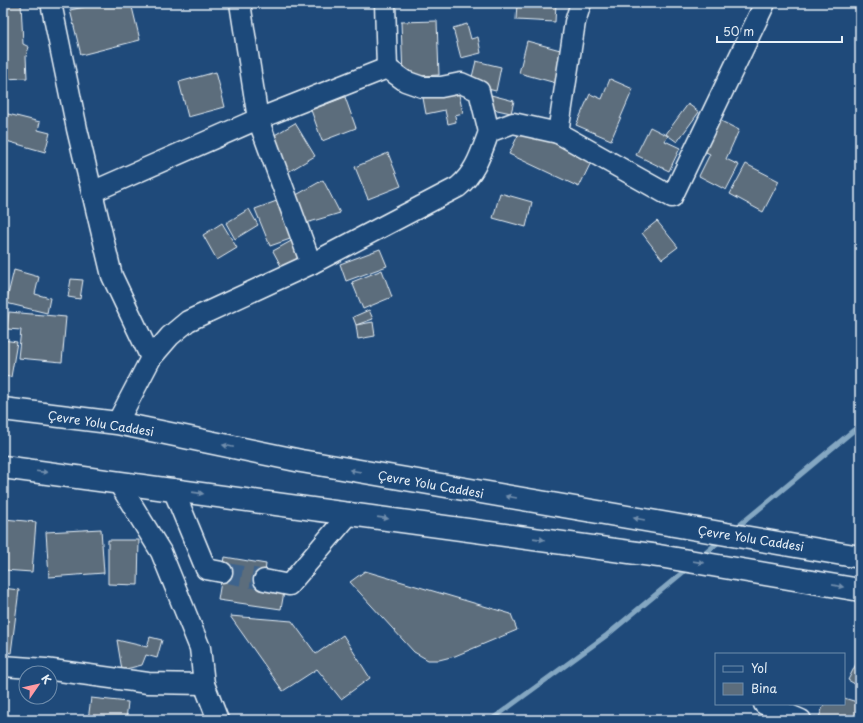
<svg xmlns="http://www.w3.org/2000/svg" width="863" height="723" viewBox="0 0 863 723" font-family="'Playpen Sans',sans-serif">
  <style>
    .lines { fill: none; stroke-linecap: round; stroke-linejoin: round }
    .stream { stroke: #84a7c2; stroke-width: 5 }
    .building { fill: #5c6d7c; stroke: #e8f1f8 }
    .minor-tunnel { stroke: #3d638d; stroke-width: 20; stroke-dasharray: 20 10; stroke-linecap: butt }
    .minor-casing { stroke: #e8f1f8; stroke-width: 23 }
    .highway-casing { stroke: #e8f1f8; stroke-width: 25 }
    .minor { stroke: #1f4a7a; stroke-width: 20 }
    .highway { stroke: #1f4a7a; stroke-width: 22 }
    .oneway { fill: #6f8dac }
    .labels { text-anchor: middle; dominant-baseline: central; stroke-width: 3; stroke-linejoin: round; paint-order: stroke }
    .street-label { font-size: 12px; fill: #e8f1f8; stroke: #1f4a7a }
  </style>
  <rect width="100%" height="100%" fill="#1f4a7a"/>
  <filter id="ink" filterUnits="userSpaceOnUse"><feTurbulence type="fractalNoise" baseFrequency=".025" numOctaves="2"/><feDisplacementMap in="SourceGraphic" scale="8" xChannelSelector="R" yChannelSelector="G"/><feConvolveMatrix kernelMatrix="1 2 1 2 8 2 1 2 1" color-interpolation-filters="sRGB"/></filter>
  <g filter="url(#ink)">
    <g class="lines">
      <g class="stream">
        <path d="M735,529L860,425"/>
        <path d="M702,556L722,539"/>
        <path d="M491,720L607,635L688,568"/>
      </g>
    </g>
    <g class="building">
      <path d="M3,3H21L23,44L29,47L26,56L27,78L3,79Z"/>
      <path d="M83,3H131L140,40L81,55L70,10L84,7Z"/>
      <path d="M517,3H556L555,22L516,20Z"/>
      <path d="M437,21L439,75L403,77L401,22Z"/>
      <path d="M467,24L471,39L478,37L481,53L461,58L453,28Z"/>
      <path d="M527,41L564,51L556,83L519,73Z"/>
      <path d="M476,61L501,67L496,91L470,85Z"/>
      <path d="M216,72L225,107L188,117L179,82Z"/>
      <path d="M610,79L633,89L611,140L576,125L590,94L602,99Z"/>
      <path d="M420,82L457,86L463,113L455,115L456,122L448,124L445,110L426,114Z"/>
      <path d="M491,95L514,101L511,113L488,108Z"/>
      <path d="M345,97L356,128L322,141L311,110Z"/>
      <path d="M688,104L699,112L677,142L666,134Z"/>
      <path d="M4,113L40,122L38,130L50,133L45,152L3,140Z"/>
      <path d="M709,115L739,130L726,159L739,165L726,190L699,176L710,154L694,146Z"/>
      <path d="M295,123L315,156L288,172L268,139Z"/>
      <path d="M523,125L593,158L579,187L509,154Z"/>
      <path d="M650,127L668,136L665,141L680,148L669,171L636,155Z"/>
      <path d="M388,153L401,186L368,199L355,167Z"/>
      <path d="M746,164L779,181L763,212L730,194Z"/>
      <path d="M323,180L340,213L303,224L291,198Z"/>
      <path d="M500,193L532,202L526,227L493,218Z"/>
      <path d="M282,199L296,237L270,246L255,209Z"/>
      <path d="M249,209L258,225L235,239L226,223Z"/>
      <path d="M657,221L678,247L662,259L642,233Z"/>
      <path d="M222,223L237,248L217,260L203,235Z"/>
      <path d="M293,240L302,257L282,268L273,251Z"/>
      <path d="M380,249L387,266L346,281L340,264Z"/>
      <path d="M14,270L39,277L35,294L50,298L47,313L6,303Z"/>
      <path d="M382,270L392,297L363,309L352,282Z"/>
      <path d="M71,279L83,280L80,299L68,297Z"/>
      <path d="M369,310L373,319L356,325L353,317Z"/>
      <path d="M9,312L66,317L62,362L18,358L21,330L7,329Z"/>
      <path d="M373,322L375,336L358,339L356,325Z"/>
      <path d="M3,340L17,342L11,377L3,376Z"/>
      <path d="M4,519L36,522L32,572L3,570Z"/>
      <path d="M101,529L104,573L49,577L46,532Z"/>
      <path d="M108,540H139L138,585L108,584Z"/>
      <path d="M225,557L266,564L263,589L284,592L281,609L218,600Z"/>
      <path d="M365,571L511,614L517,630L455,656L439,660H428L414,652L350,582Z"/>
      <path d="M3,588L19,590L11,653L3,651Z"/>
      <path d="M230,616L292,621L316,654L343,635L370,678L341,699L317,669L283,691Z"/>
      <path d="M150,637L162,640L157,658L146,655L142,665L122,670L117,640L147,647Z"/>
      <path d="M860,656V687L848,680Z"/>
      <path d="M91,698L128,702L126,720H88Z"/>
      <path d="M844,698L860,703L857,720H818L824,704H844Z"/>
    </g>
    <g class="lines">
      <path class="minor-tunnel" d="M222,572L264,580"/>
      <g class="minor-casing">
        <g id="minor">
          <path d="M51,3L77,129L112,276L151,358"/>
          <path d="M240,3L258,119L311,264"/>
          <path d="M385,3L387,68"/>
          <path d="M558,133L672,197L765,3"/>
          <path d="M92,192L258,119L387,68L405,81L422,87H441L461,83L479,91L489,132"/>
          <path d="M117,423L151,358L170,336L188,321L311,264L458,187C476,172 481,153 489,132L513,123L558,133L575,22L581,3"/>
          <path d="M173,489L206,569L222,572"/>
          <path d="M264,580L289,585L350,513"/>
          <path d="M3,666L45,669L148,683L204,684L200,648L161,552L118,482"/>
          <path d="M204,684L218,720"/>
          <path d="M764,704L801,720"/>
        </g>
      </g>
      <g class="highway-casing">
        <g id="highway">
          <path d="M3,409L117,423L301,461L860,557"/>
          <path d="M3,467L659,556L860,590"/>
        </g>
      </g>
      <use href="#minor" class="minor"/>
      <use href="#highway" class="highway"/>
    </g>
    <defs><path id="oneway-solid" d="M-6-.8H1V-3.2L6.5 0L1 3.2V.8H-6Z"/></defs>
    <g class="oneway">
      <use href="#oneway-solid" transform="translate(228 446) rotate(-168)"/>
      <use href="#oneway-solid" transform="translate(355 471) rotate(-170)"/>
      <use href="#oneway-solid" transform="translate(42 472) rotate(7)"/>
      <use href="#oneway-solid" transform="translate(198 493) rotate(8)"/>
      <use href="#oneway-solid" transform="translate(511 497) rotate(-170)"/>
      <use href="#oneway-solid" transform="translate(383 518) rotate(8)"/>
      <use href="#oneway-solid" transform="translate(639 519) rotate(-170)"/>
      <use href="#oneway-solid" transform="translate(539 539) rotate(8)"/>
      <use href="#oneway-solid" transform="translate(698 562) rotate(9)"/>
      <use href="#oneway-solid" transform="translate(838 586) rotate(11)"/>
    </g>
  </g>
  <g class="labels">
    <g class="street-label">
      <text transform="translate(101 423) rotate(9)">Çevre Yolu Caddesi</text>
      <text transform="translate(431 484) rotate(10)">Çevre Yolu Caddesi</text>
      <text transform="translate(751 538) rotate(9)">Çevre Yolu Caddesi</text>
    </g>
  </g>
  <rect width="863" height="723" fill="none" stroke="#1f4a7a" stroke-width="16"/>
  <rect x="8" y="8" width="847" height="707" fill="none" stroke="#e8f1f8" stroke-width="1.5" filter="url(#ink)"/>
  <rect x="715" y="653" width="130" height="52" fill="#1f4a7a" stroke="#6f8dac"/>
  <rect x="723" y="666" width="20" height="6" fill="#1f4a7a" stroke="#6f8dac"/>
  <text x="751" y="673" font-size="12" fill="#e8f1f8">Yol</text>
  <rect x="723" y="683" width="20" height="12" fill="#5c6d7c" stroke="#6f8dac"/>
  <text x="751" y="693" font-size="12" fill="#e8f1f8">Bina</text>
  <g transform="translate(38 685) rotate(56)"><circle r="19" fill="#1f4a7a" stroke="#6f8dac"/>
  <path d="M0-3L7 15L0 10L-7 15Z" fill="#ff9aa2"/>
  <text y="-6" font-size="11" font-weight="bold" text-anchor="middle" fill="#e8f1f8">K</text>
  </g>
  <path d="M717 36v6h125v-6" fill="none" stroke="#e8f1f8" stroke-width="2"/>
  <text x="723" y="36" font-size="12" fill="#e8f1f8" stroke="#1f4a7a" stroke-width="3" paint-order="stroke">50 m</text>
</svg>
